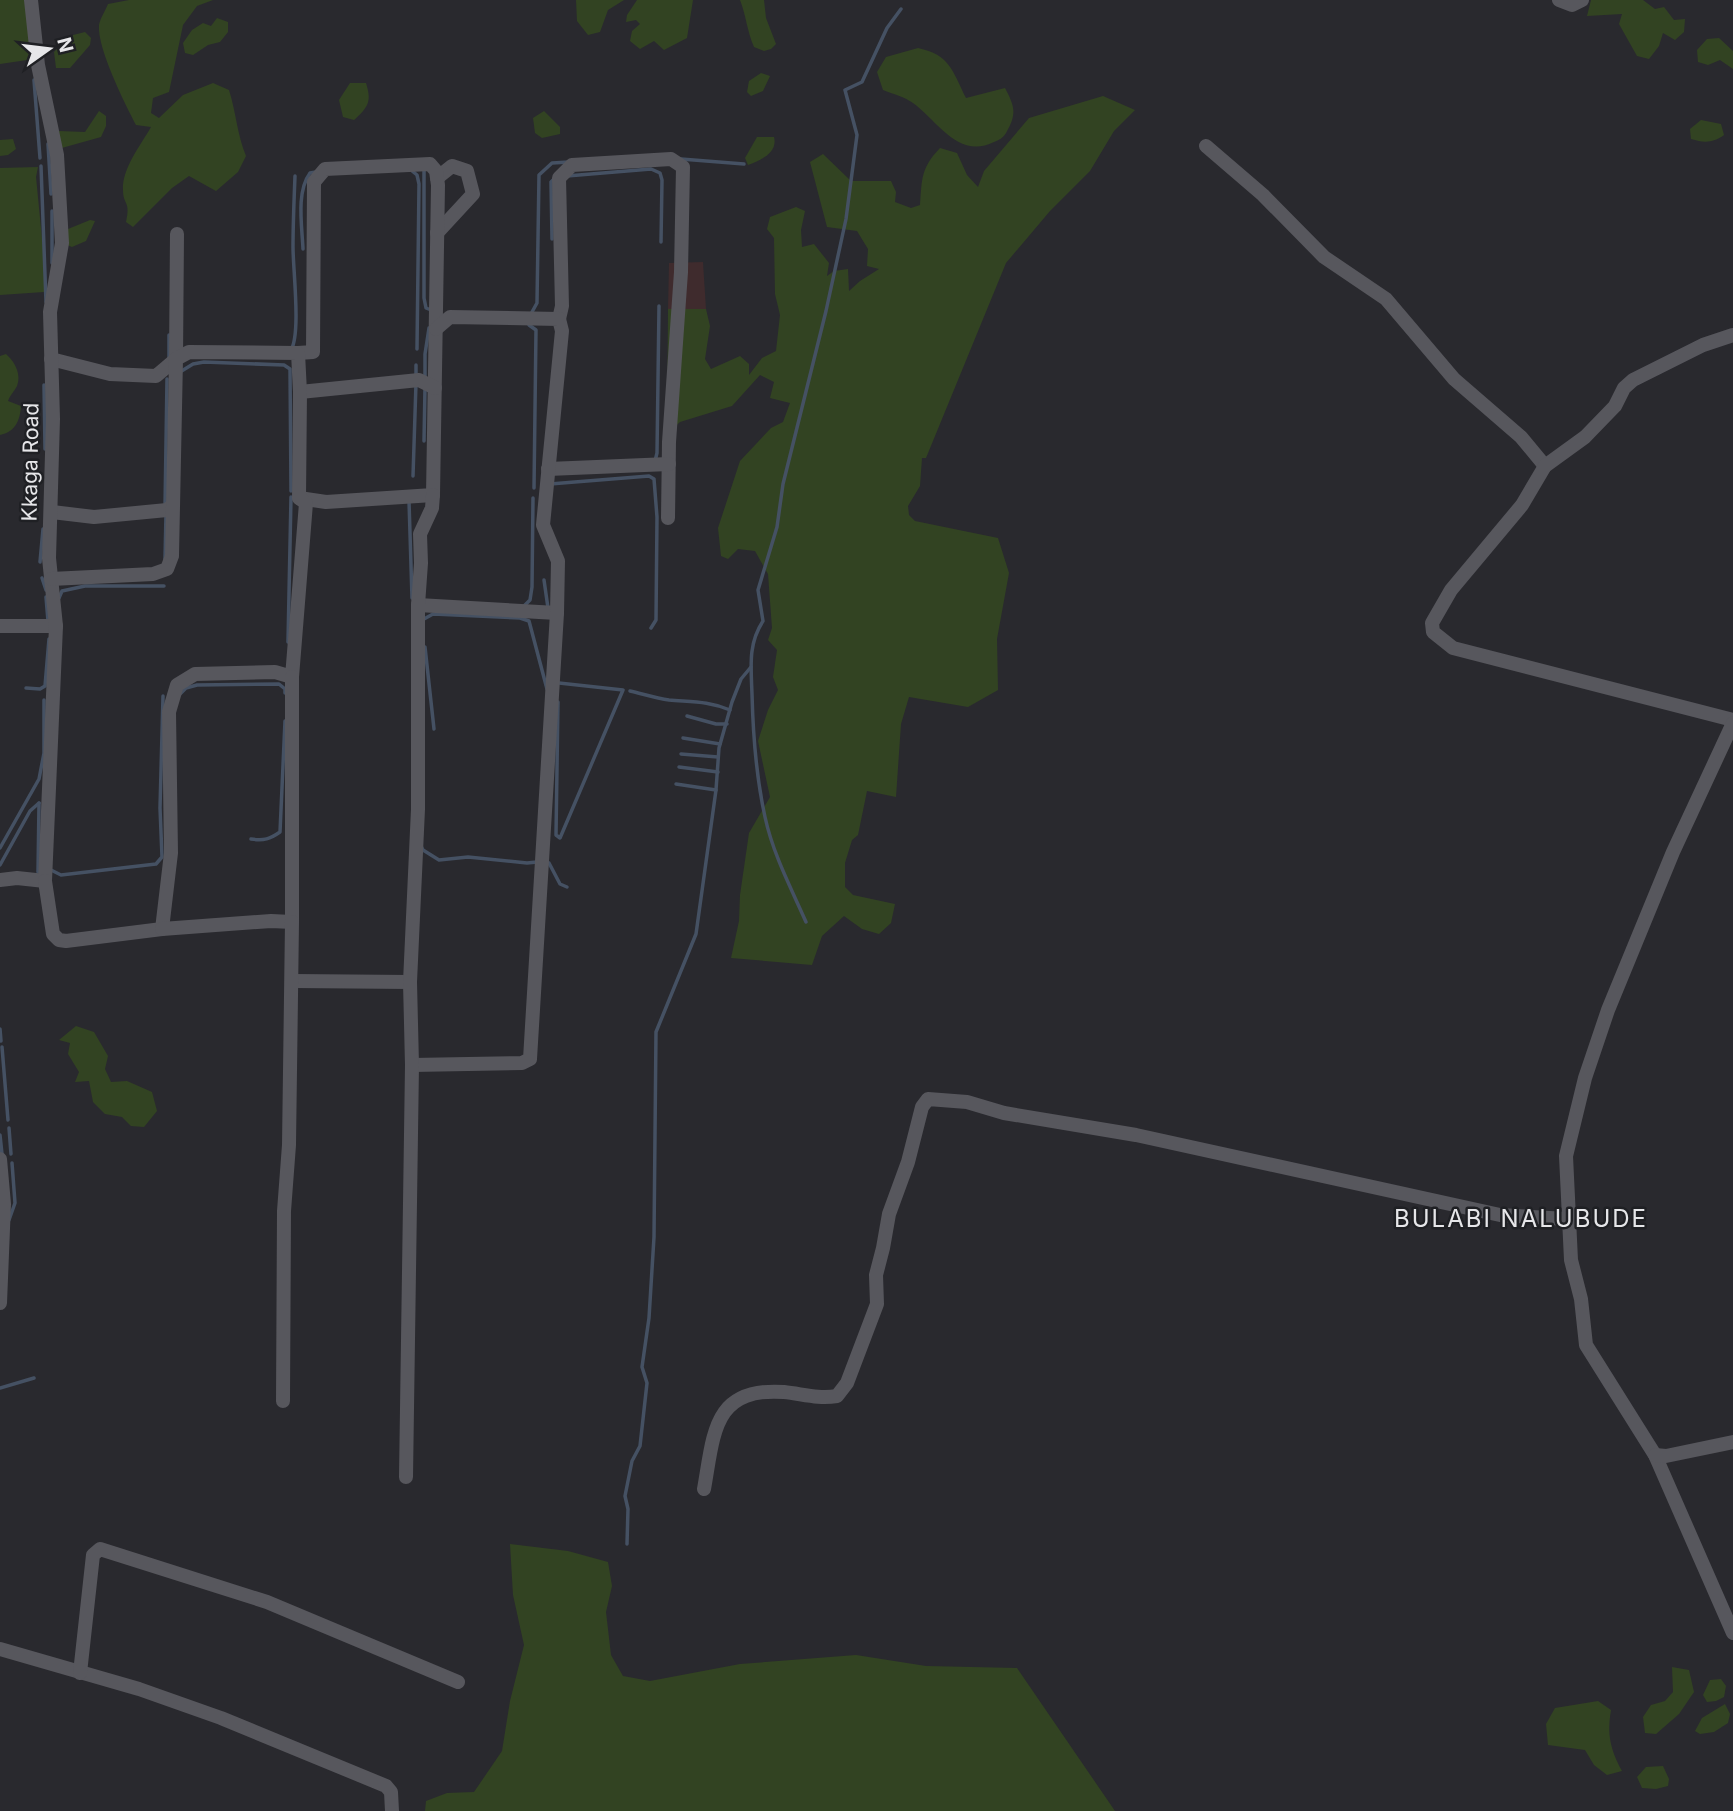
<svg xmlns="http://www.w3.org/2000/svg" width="1733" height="1811" viewBox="0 0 1733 1811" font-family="Inter,sans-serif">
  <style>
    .industrial { fill: #3f2b2d }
    .green { fill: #324322 }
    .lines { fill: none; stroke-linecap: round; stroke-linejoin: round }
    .stream { stroke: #455163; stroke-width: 3.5 }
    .minor { stroke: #57575d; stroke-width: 14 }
    .labels { text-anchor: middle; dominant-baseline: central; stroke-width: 5; stroke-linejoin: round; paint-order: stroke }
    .street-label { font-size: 21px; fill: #e6e6e9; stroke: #1f2024 }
    .quarter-label { font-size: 24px; letter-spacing: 2px; fill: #e6e6e9; stroke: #1f2024 }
  </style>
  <rect width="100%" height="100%" fill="#29292e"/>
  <path class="industrial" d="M703,262L706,309H668L669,263Z"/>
  <g class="green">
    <path d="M0,0H27L34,59L0,64Z"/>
    <path d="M129,0H213L197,6L183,25L169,92L153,98L151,113L159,118L183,95L213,83L229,90C236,112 237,134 246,156L238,172L216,191L189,176L172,188L133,227L126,222C131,201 123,205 123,190C122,168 141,145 151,127L136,125C125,104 97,48 99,25C100,19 105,11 108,4Z"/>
    <path d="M576,0H624L608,10L600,32L588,35L577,21Z"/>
    <path d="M637,0H693L687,38L664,50L654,41L640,49L630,41L632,31L640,24L636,20L626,22L627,15Z"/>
    <path d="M740,0H764L766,18L776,44L771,49L764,51L754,47C747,31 746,15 740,0Z"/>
    <path d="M1591,0H1643L1655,9L1664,7L1674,20L1685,19L1684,32L1675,40L1663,33L1659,46L1649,59L1637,56L1619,24L1622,14L1587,16Z"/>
    <path d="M217,18L228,22V32L220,42L208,45L193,55L185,53L183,43L192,30L203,23L211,26Z"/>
    <path d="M85,32L91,38L90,45L70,68H56L54,52L69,36Z"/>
    <path d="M1719,38L1733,51V69L1720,60L1708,65L1698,62L1697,50L1707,39Z"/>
    <path d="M918,48C950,55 952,70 966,98L1005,88C1015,107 1017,114 1006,133C1003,138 999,140 994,142C958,160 937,120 913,103C905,97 893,94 883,90L877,72L886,57Z"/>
    <path d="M761,73L770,76L763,91L751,96L747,92L749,81Z"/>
    <path d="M350,83H366C372,102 368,107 354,120L343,117L339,100Z"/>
    <path d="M1103,96L1135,110L1114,131L1090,171L1050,211L1006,263L926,458H922L920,486L908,506L909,515L915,521L998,538L1009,573L997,639L998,690L968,707L909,697L901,724L896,797L867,791L858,835L852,840L845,863V887L853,895L895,904L891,923L879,934L862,929L844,916L822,936L812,965L731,958L739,921L740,895L749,833L770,797L758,741L768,710L778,690L773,677L777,650L768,640L772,628L768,574L755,551L738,549L728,559L721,556L718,528L740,461L771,428L783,422L790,403L770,398L774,382L760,375L732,406L680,422L667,434L668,309H706L710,326L705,359L711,369L740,356L749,364V375L762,358L776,351L780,315L775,294L774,238L767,229L770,217L796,207L805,211L801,230L802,247L814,244L829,263L827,276L834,271L848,269L849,291L860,281L879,269L867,266L868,249L857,231L827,227L810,162L823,154L851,181H891L896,192L895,202L911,208L920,205C922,178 921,168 940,148L957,153L967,175L978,187L984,171L1029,118Z"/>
    <path d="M99,111L106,116V126L101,137L51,151L59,131L85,132Z"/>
    <path d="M544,111L560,127V134L542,138L535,133L533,118Z"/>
    <path d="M1701,120L1721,124L1724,135C1713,143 1704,143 1691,139L1690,129Z"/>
    <path d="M757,137H774C778,153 761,160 748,165L745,158Z"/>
    <path d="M13,139L16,149L8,155L0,156V140Z"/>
    <path d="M38,167L36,177L44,259V292L0,295V168Z"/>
    <path d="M90,220L95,221L86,241L72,247L57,241L68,229Z"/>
    <path d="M6,354C14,361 22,374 17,386C14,392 10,395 8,401L21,406C20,421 15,432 0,435V356Z"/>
    <path d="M76,1026L94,1032L108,1056L105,1069L111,1082L127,1081L152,1092L157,1111L144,1127L131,1126L122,1117L105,1114L93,1102L89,1081L75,1082L79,1072L68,1054L70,1043L59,1040Z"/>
    <path d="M510,1544L568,1551L608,1562L612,1586L606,1612L611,1655L623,1676L650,1681L740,1664L856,1655L926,1666L1017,1668L1115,1811H425L426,1801L447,1793L474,1792L502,1751L510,1701L524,1645L513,1595Z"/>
    <path d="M1672,1667L1689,1670L1694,1692L1679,1714L1656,1734L1645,1733L1643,1717L1651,1705L1665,1701L1673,1692Z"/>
    <path d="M1721,1679L1726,1686L1724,1697L1716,1701L1707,1702L1703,1695L1710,1680Z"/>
    <path d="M1598,1701L1611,1710C1607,1734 1610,1749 1622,1771L1607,1775L1594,1765L1585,1750L1548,1745L1546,1724L1555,1708Z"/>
    <path d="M1725,1704L1730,1714L1728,1723L1714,1732L1700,1734L1695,1731L1702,1718Z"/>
    <path d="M1663,1766L1669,1779L1668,1786L1656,1789L1642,1788L1637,1777L1646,1767Z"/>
  </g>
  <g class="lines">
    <g class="stream">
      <path d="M34,80L40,158"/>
      <path d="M48,144L51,194"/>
      <path d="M681,159L744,164"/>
      <path d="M41,166L46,302"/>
      <path d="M424,167V298L426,308L431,310"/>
      <path d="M411,170L417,175L419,184L417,349"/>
      <path d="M567,176L651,169L660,173L662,180L661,242"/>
      <path d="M52,211V263"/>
      <path d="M552,239L551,182L554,179"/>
      <path d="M303,249C302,226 296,192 310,173L316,172"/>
      <path d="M532,312L537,303L539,175L552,163L569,162"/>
      <path d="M529,325L536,330L534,488"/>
      <path d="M291,350C301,333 293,270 293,247C293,224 294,200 295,176"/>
      <path d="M169,358V335"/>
      <path d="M180,372L193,364L204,362L284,365L290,369L291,491"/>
      <path d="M416,376V365"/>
      <path d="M425,380V354L429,328"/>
      <path d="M44,385L45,449"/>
      <path d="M424,441L425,387"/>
      <path d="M655,461L657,453L659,306"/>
      <path d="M413,476L416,383"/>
      <path d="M550,484L649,476L654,479L657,517L656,620L651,628"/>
      <path d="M409,501L412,598"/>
      <path d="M165,507L167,379"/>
      <path d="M165,559L166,514"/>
      <path d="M40,562L43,529"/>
      <path d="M42,578L46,590"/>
      <path d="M544,580L548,608"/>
      <path d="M46,597L48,621"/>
      <path d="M59,598L62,591L85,586H164"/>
      <path d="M523,607L530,600L532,587L533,498"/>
      <path d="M424,619L433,614L520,618L529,621L547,689"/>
      <path d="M288,642L291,497"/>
      <path d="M425,647L434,729"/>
      <path d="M26,688L40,689L45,686L49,639"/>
      <path d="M630,691C643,694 656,698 669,700C691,702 709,701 730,710"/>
      <path d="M179,695L186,688L197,685L279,684L285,689V693"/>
      <path d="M558,702L556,835L560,838L623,690L559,683"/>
      <path d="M687,716L716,724H727"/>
      <path d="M683,738L720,744"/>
      <path d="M681,754L718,757"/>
      <path d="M679,767L718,772"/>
      <path d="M676,784L716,790"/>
      <path d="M251,839C264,841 270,839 280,832L285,721"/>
      <path d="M421,846L423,850L439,860L468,857L527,863L537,862"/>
      <path d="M0,848L39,779L44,753V700"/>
      <path d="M545,862L549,863L560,884L567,887"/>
      <path d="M0,865L30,811L39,803"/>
      <path d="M49,869L61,875L156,864L162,857L160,808L163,696"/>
      <path d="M38,872L39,803"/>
      <path d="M806,922C791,888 773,854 765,817C756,776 753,735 752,694C751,666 748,644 763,621L758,590L777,527L783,484L826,311L846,219L857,135L845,90L862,82L887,28L901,9"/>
      <path d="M0,1029L1,1041"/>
      <path d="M2,1047L8,1120"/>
      <path d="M9,1128L11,1154"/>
      <path d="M0,1135L2,1154"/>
      <path d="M9,1220L15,1203L12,1163"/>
      <path d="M0,1388L34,1378"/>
      <path d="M627,1544L628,1509L625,1496L632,1461L640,1446L647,1383L642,1367L649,1318L654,1237L656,1032L696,934L716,790L719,748L732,702L741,679L751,667"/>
    </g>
    <g class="minor">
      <path d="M1559,0L1572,5L1582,0"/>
      <path d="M1206,146L1263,195L1324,257L1386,299L1454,379L1521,437L1545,466"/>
      <path d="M437,233L473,194L467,171L452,166L437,178"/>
      <path d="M559,319L562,306L559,178L572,165L671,159L683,167L681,272L669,442L668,518"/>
      <path d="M1733,335L1703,345L1633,380L1624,388L1615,406L1585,437L1545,466L1522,505L1451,590L1432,623L1433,632L1453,648L1733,720"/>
      <path d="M298,353L313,352L314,182L325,169L430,164L436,171L438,185L433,495L326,502L299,498"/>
      <path d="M51,359L110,374L156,376L176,359L177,234"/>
      <path d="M300,392L419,380L435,388"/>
      <path d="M548,469L669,464"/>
      <path d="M52,512L94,517L167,510L173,505"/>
      <path d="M418,605L557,613"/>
      <path d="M0,626H56"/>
      <path d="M1733,723L1673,852L1608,1010L1585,1078L1566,1156L1571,1260L1581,1299L1586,1345L1655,1455L1733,1633"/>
      <path d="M0,880L17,878L45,881L56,626L49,558L53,419L50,312L62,243L57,155L38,65L31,0"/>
      <path d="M45,881L53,934L59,940L66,941L162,929L171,853L169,712L177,685L195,674L275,672L292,677L306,503L299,498L300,392L298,353L189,352L176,359L172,556L167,569L153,574L51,579"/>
      <path d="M162,929L271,921L292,922V677"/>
      <path d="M293,981L410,982"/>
      <path d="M412,1065L522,1063L530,1059L557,613L558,561L543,525L562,331L559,319L450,317L436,329"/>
      <path d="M0,1159L4,1204L0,1303"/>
      <path d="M283,1401L284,1211L289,1145L292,922"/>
      <path d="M1655,1455L1666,1456L1733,1442"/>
      <path d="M406,1477L412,1065L410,982L418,809V605L421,563L420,534L432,508L433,495"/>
      <path d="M704,1489C714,1433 713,1387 784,1392C803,1394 818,1399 837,1396L847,1383L877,1304L876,1275L883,1248L889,1214L908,1162L922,1107L928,1099L967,1102L1004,1113L1136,1135L1500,1215L1567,1219"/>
      <path d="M0,1649L139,1689L221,1718L386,1786L391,1792L392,1811"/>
      <path d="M80,1673L93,1555L100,1549L267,1602L458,1682"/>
    </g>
  </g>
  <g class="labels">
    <g class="street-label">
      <text transform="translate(30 462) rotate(-89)">Kkaga Road</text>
    </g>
    <g class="quarter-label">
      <text x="1521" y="1218">BULABI NALUBUDE</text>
    </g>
  </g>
  <g transform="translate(49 49) rotate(76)" stroke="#1f2024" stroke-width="5" paint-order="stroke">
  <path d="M0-5L12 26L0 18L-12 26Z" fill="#e6e6e9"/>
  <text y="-10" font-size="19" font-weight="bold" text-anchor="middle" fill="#e6e6e9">N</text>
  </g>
</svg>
